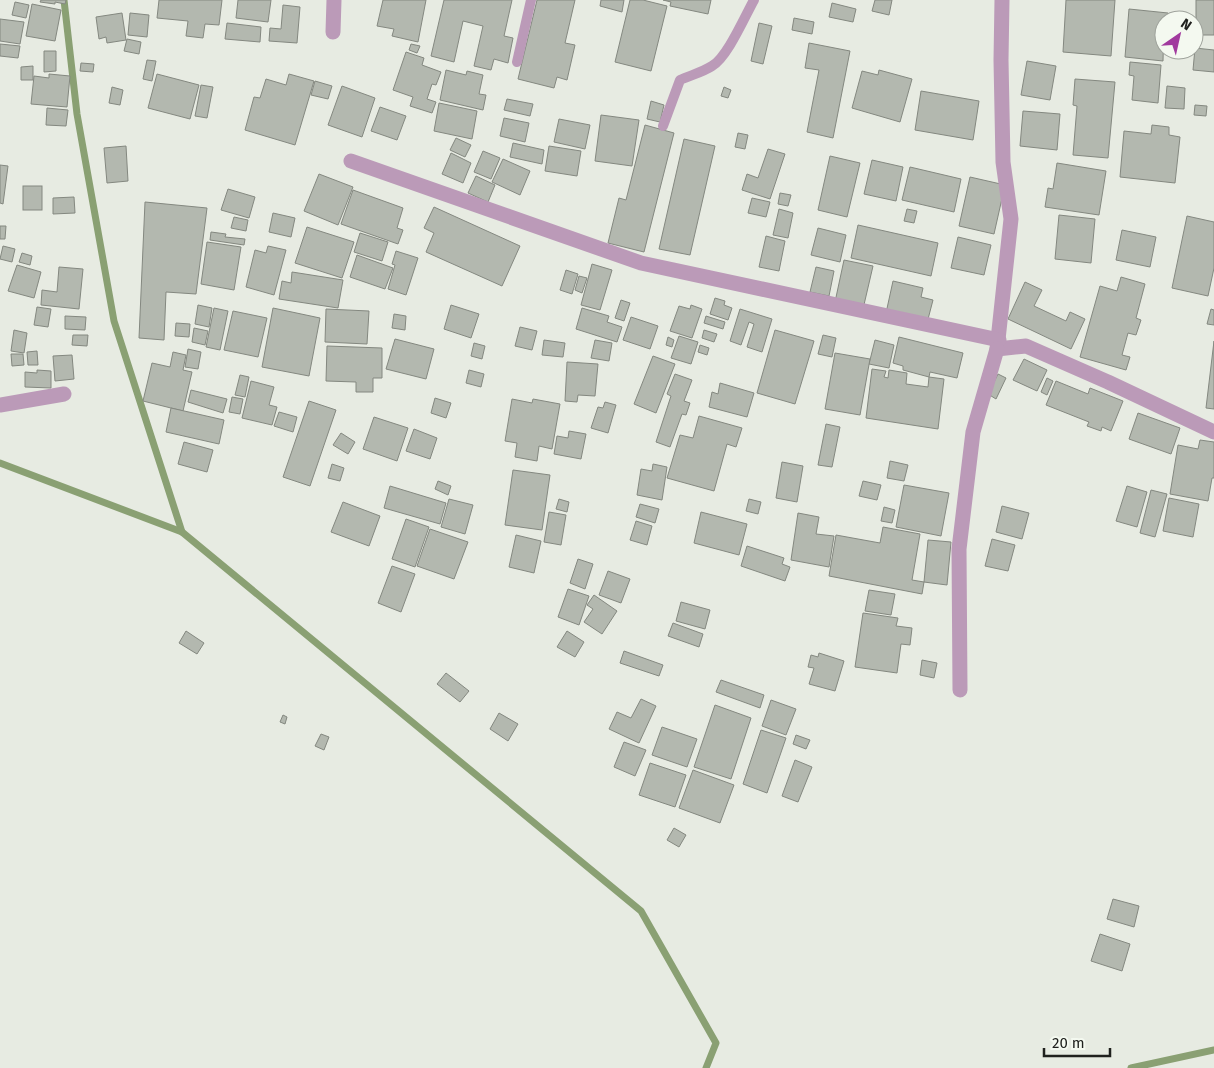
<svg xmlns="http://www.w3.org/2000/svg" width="1214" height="1068" viewBox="0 0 1214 1068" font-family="'Fira Sans',sans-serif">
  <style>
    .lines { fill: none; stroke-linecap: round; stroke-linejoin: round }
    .stream { stroke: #8aa073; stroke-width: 7 }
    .building { fill: #b3b8af; stroke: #848880 }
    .service { stroke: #bb9ab8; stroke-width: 10 }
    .minor { stroke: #bb9ab8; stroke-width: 15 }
  </style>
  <rect width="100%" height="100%" fill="#e7ebe2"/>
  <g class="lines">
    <g class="stream">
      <path d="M64,0L77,114L114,321L182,532"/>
      <path d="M0,463L182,532L641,911L716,1043L706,1068"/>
      <path d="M1131,1068L1214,1050"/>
    </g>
  </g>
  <g class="building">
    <path d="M41,0H66L65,4L55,2V4L40,2Z"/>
    <path d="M159,0H222L219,25L205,24L203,38L186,36L188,21L157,18Z"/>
    <path d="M238,0H271L268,22L236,18Z"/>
    <path d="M383,0H426L418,42L392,36L394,29L377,26Z"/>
    <path d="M444,0H512L504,36L513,38L508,63L494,59L491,70L474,66L483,26L463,21L454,62L431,56Z"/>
    <path d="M537,0H575L565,43L575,45L567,80L557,77L554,88L518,79Z"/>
    <path d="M601,0H624L622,12L600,6Z"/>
    <path d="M630,0H643L667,6L651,71L615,62Z"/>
    <path d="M663,0H711L708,14L670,6L671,2Z"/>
    <path d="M875,0H892L889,15L872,11Z"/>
    <path d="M1066,0H1115L1111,56L1063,52Z"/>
    <rect x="1196" y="0" width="18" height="35"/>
    <path d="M15,2L29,5L26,18L12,15Z"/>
    <path d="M832,3L856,9L853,22L829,17Z"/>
    <path d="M32,4L61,10L55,41L26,36Z"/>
    <path d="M283,5L300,7L297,43L269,41L270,28L281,29Z"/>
    <path d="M1129,9L1168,13L1167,20H1164L1163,61L1125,57Z"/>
    <path d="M122,13L126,40L107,43L106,37L99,39L96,17Z"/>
    <path d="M130,13L149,15L147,37L128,35Z"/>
    <path d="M794,18L814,22L812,34L792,30Z"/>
    <path d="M0,19L24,22L20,44L0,41Z"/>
    <path d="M227,23L261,27L260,42L225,39Z"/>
    <path d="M759,23L772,26L763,64L751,61Z"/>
    <path d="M127,39L141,42L139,54L124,51Z"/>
    <path d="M809,43L850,51L833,138L807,132L819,70L805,68Z"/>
    <path d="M0,44L20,46L18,58L0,56Z"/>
    <path d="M411,44L420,46L417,53L409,50Z"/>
    <path d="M1195,48L1214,50V72L1193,70Z"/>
    <path d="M44,51H56V71L44,72Z"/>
    <path d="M406,52L424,58L422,65L441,72L436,85L432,84L427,99L436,102L432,113L410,106L413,97L393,90Z"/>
    <path d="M147,60L156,61L152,81L143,79Z"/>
    <path d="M1027,61L1056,66L1050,100L1021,95Z"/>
    <path d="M1130,62L1161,65L1158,103L1132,100L1134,76L1129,75Z"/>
    <path d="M81,63L94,64L93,72L80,71Z"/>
    <path d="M33,66V80H21V67Z"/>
    <path d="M446,70L466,75L467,71L483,75L479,94L486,95L483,110L440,100Z"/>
    <path d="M879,70L912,79L900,122L852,108L862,71L878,75Z"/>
    <path d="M49,74L70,76L67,107L31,104L34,76L49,78Z"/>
    <path d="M157,74L199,85L190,119L148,108Z"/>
    <path d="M289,74L314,81L295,145L245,130L254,97L260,98L266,79L286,85Z"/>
    <path d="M1075,79L1115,82L1108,158L1073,155L1077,106L1073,105Z"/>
    <path d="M315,81L332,86L328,99L311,95Z"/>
    <path d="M201,85L213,87L207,118L195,116Z"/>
    <path d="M342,86L375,98L362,137L328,125Z"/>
    <path d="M1167,86L1185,88L1184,109L1165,108Z"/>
    <path d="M112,87L123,90L120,105L109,103Z"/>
    <path d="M724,87L731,90L728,98L721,96Z"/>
    <path d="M921,91L979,101L973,140L915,130Z"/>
    <path d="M507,99L533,104L530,116L504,110Z"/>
    <path d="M651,101L664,105L660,122L647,119Z"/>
    <path d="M439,103L477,111L472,139L434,131Z"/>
    <path d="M1195,105L1207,106L1206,116L1194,115Z"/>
    <path d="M380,107L406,116L397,140L371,131Z"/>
    <path d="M47,108L68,110L66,126L46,125Z"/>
    <path d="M1023,111L1060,114L1057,150L1020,146Z"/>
    <path d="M601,115L639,120L632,166L595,161Z"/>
    <path d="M504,118L529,123L525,142L500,136Z"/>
    <path d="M559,119L590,125L585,149L554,142Z"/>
    <path d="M645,125L674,133L644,252L608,243L619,198L626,200Z"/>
    <path d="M1152,125L1169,127V135L1180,137L1175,183L1120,177L1124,131L1151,134Z"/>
    <path d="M738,133L748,135L745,149L735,147Z"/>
    <path d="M456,138L471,145L465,157L450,150Z"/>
    <path d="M684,139L715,146L690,255L659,249Z"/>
    <path d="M513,143L544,150L542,164L510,157Z"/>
    <path d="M126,146L128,181L107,183L104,148Z"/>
    <path d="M549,146L581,151L577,176L545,171Z"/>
    <path d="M768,149L785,154L770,199L742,190L747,174L758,178Z"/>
    <path d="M483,151L500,158L491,179L474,172Z"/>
    <path d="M451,153L471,163L463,183L442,174Z"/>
    <path d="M830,156L860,163L847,217L818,210Z"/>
    <path d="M503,159L530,171L520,195L492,182Z"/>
    <path d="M872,160L903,167L896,201L864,194Z"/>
    <path d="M1057,163L1106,171L1099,215L1045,207L1048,188L1053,189Z"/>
    <path d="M0,165L8,166L3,204L0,203Z"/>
    <path d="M910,167L961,179L954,212L902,200Z"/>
    <path d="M319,174L353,187L338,225L304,211Z"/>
    <path d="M476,176L495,185L488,202L468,193Z"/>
    <path d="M970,177L1005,185L994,234L959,226Z"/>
    <rect x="23" y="186" width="19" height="24"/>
    <path d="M228,189L255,197L249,218L221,210Z"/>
    <path d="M353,190L403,208L397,228L403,230L398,244L341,224Z"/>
    <path d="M780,193L791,195L788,206L778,204Z"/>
    <path d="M74,197L75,213L53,214V198Z"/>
    <path d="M752,198L770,202L766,217L748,213Z"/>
    <path d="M145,202L207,208L196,294L166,292L164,340L139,338Z"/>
    <path d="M434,207L520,246L502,286L426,252L434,233L424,228Z"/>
    <path d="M779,209L793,213L788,238L773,235Z"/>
    <path d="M907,209L917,211L914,223L904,221Z"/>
    <path d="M273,213L295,218L291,237L269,232Z"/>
    <path d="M1059,215L1095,219L1091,263L1055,259Z"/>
    <path d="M1187,216L1214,222V268L1208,296L1172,288Z"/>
    <path d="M234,217L248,220L246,231L231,228Z"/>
    <path d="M858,225L938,243L931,276L851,258Z"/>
    <path d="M0,226H6L5,239H0Z"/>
    <path d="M307,227L354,242L342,278L295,263Z"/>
    <path d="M818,228L846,235L840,262L811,255Z"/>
    <path d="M1122,230L1156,237L1150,267L1116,260Z"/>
    <path d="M211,232L226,234L225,237L245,239L244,245L210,240Z"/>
    <path d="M360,233L388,242L382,261L354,252Z"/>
    <path d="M766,236L785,241L779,271L759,267Z"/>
    <path d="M958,237L991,245L984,275L951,268Z"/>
    <path d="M207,242L241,247L234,290L201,284Z"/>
    <path d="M3,246L15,249L12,262L0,259Z"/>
    <path d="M268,246L286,250L274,295L246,287L255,250L266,253Z"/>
    <path d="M396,251L418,258L406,295L388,289L395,265L392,264Z"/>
    <path d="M22,253L32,256L30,265L19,262Z"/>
    <path d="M357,255L393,268L385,289L350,277Z"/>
    <path d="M844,260L873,266L863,309L835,302Z"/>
    <path d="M592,264L612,270L600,310L581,305Z"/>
    <path d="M17,265L41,272L34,298L8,291Z"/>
    <path d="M59,267L83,269L79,309L41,305L42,290L57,292Z"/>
    <path d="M816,267L834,271L829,296L810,292Z"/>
    <path d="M566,270L578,274L572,294L560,290Z"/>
    <path d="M292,272L343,280L338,308L279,299L282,281L291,283Z"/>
    <path d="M579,276L587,278L582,293L575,290Z"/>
    <path d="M1121,277L1145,284L1136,318L1141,320L1136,335L1128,333L1122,355L1130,357L1126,370L1080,357L1100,286L1117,291Z"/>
    <path d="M893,281L923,288L921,297L933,300L927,323L886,313Z"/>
    <path d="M1025,282L1042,290L1034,306L1066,321L1070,312L1085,319L1071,349L1008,319Z"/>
    <path d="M715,298L725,301L724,305L732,308L728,320L710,314Z"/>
    <path d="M621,300L630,303L624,321L615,318Z"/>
    <path d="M198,305L212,308L209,327L195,324Z"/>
    <path d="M451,305L479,314L471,338L444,329Z"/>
    <path d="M691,305L702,309L692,338L670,331L679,306L690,309Z"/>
    <path d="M37,307L51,309L48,327L34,325Z"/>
    <path d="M214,308L228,311L220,350L206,347Z"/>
    <path d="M273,308L320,318L309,376L262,367Z"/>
    <path d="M582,308L609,316L607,322L622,327L617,342L576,329Z"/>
    <path d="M326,309L369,311L367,344L325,342Z"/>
    <path d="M740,309L772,319L762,352L747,347L754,324L749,322L741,345L730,341Z"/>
    <path d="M1211,309L1214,310V325L1207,324Z"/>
    <path d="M233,311L267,318L258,357L224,350Z"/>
    <path d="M394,314L406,316L405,330L392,328Z"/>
    <path d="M65,316L86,317L85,330L65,329Z"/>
    <path d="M706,316L725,322L723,329L704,323Z"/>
    <path d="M631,317L658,326L650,349L623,340Z"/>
    <path d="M176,323L190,324L189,337L175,336Z"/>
    <path d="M520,327L537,331L532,350L515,346Z"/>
    <path d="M194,328L208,331L205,345L192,342Z"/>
    <path d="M14,330L27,333L24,353L11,351Z"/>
    <path d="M704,330L717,334L714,342L702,338Z"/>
    <path d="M775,330L814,341L795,404L757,393Z"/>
    <path d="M73,335H88L87,346L72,345Z"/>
    <path d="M823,335L836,338L832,357L818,354Z"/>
    <path d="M679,336L698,342L691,364L671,358Z"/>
    <path d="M668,337L674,340L672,347L666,345Z"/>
    <path d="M899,337L963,353L957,378L930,372L929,377L903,370V366L893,363Z"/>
    <path d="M395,339L434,349L426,379L386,369Z"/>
    <path d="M544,340L565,343L563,357L542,355Z"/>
    <path d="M595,340L612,343L609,361L591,358Z"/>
    <path d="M875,340L894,345L889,368L869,364Z"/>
    <path d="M1214,341V409L1206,408Z"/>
    <path d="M474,343L485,346L482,359L471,356Z"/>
    <path d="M700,345L709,348L707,355L698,352Z"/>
    <path d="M327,346L382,348V378H373V392H356V382L326,381Z"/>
    <path d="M188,349L201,352L198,369L185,367Z"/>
    <path d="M37,351L38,365H28L27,352Z"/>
    <path d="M173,352L186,355L183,370L192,372L183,411L143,401L152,363L170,367Z"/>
    <path d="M835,353L870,359L860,415L825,409Z"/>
    <path d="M11,354H23L24,365L12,366Z"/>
    <path d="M72,355L74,379L55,381L53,356Z"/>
    <path d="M653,356L675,364L656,413L634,404Z"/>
    <path d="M1024,359L1047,370L1037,391L1013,380Z"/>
    <path d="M567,362L598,364L595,396L578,395L577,402L565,401Z"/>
    <path d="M872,369L886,371L884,377L888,378L889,370L907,373L906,384L928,387L929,377L944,379L938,429L866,418Z"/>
    <path d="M37,370L51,371V388L25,387V372L37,373Z"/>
    <path d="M469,370L484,374L481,387L466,383Z"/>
    <path d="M675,374L692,380L684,401L690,403L686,415L682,414L670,447L656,442L671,396L667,394Z"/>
    <path d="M998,374L1006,378L996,399L988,394Z"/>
    <path d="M240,375L249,377L245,397L235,395Z"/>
    <path d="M1047,378L1053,381L1047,395L1041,392Z"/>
    <path d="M251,381L274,387L269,405L277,407L272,425L242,418Z"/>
    <path d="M1056,381L1088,394L1090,388L1123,401L1111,431L1102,427L1101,431L1087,426L1089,422L1046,405Z"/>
    <path d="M720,383L754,393L747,417L709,407L712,392L718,394Z"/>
    <path d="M191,390L227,399L223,413L188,402Z"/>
    <path d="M232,397L243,399L240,414L229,412Z"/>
    <path d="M435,398L451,403L446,418L431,413Z"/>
    <path d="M512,399L532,403L533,399L560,404L552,449L539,446L537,461L515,457L517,443L505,441Z"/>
    <path d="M309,401L336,410L310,486L283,477Z"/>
    <path d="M605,402L616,405L608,433L591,428L598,407L603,408Z"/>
    <path d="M171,408L224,420L219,444L166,432Z"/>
    <path d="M279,412L297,417L293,432L274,426Z"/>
    <path d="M1138,413L1180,428L1171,454L1129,439Z"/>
    <path d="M699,416L742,428L736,447L727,444L714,491L667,478L680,435L693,438Z"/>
    <path d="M374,417L408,428L397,461L363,449Z"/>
    <path d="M826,424L840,427L832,467L818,465Z"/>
    <path d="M414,429L437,438L430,459L406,451Z"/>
    <path d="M569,431L586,434L581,459L554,454L557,436L568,438Z"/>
    <path d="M341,433L355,442L348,454L333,445Z"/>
    <path d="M1200,440L1214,442V478H1212L1208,501L1170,494L1178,445L1198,449Z"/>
    <path d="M184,442L213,450L207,472L178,464Z"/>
    <path d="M890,461L908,465L904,481L887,478Z"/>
    <path d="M782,462L803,466L797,502L776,498Z"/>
    <path d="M332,464L344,468L340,481L328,478Z"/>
    <path d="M653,464L667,467L662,500L637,495L641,469L652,471Z"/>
    <path d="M513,470L550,475L542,530L505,525Z"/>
    <path d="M438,481L451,486L448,495L435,489Z"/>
    <path d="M863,481L881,485L877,500L859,496Z"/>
    <path d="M904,485L949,493L941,536L896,527Z"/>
    <path d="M390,486L446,503L440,524L384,508Z"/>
    <path d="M1127,486L1147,492L1137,527L1116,521Z"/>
    <path d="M1151,490L1167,494L1155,537L1140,533Z"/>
    <path d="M1169,498L1199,504L1193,537L1163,531Z"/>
    <path d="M449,499L473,505L465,534L441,527Z"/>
    <path d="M559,499L569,502L567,512L556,509Z"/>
    <path d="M749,499L761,502L758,514L746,511Z"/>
    <path d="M343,502L380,516L369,546L331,532Z"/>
    <path d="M640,504L659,509L655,523L636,517Z"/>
    <path d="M1002,506L1029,513L1022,539L996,532Z"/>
    <path d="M884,507L895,510L892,523L881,521Z"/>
    <path d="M549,512L566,515L561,545L544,542Z"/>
    <path d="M701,512L747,524L739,555L694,543Z"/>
    <path d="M798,513L819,517L816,534L834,536L829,567L791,560Z"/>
    <path d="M406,519L429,527L415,567L392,559Z"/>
    <path d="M636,521L652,526L647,545L630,540Z"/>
    <path d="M883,527L920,534L912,580L924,582L922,594L829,576L836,535L880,543Z"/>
    <path d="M430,529L468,542L454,579L417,566Z"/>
    <path d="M516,535L541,541L534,573L509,567Z"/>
    <path d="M992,539L1015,545L1008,571L985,566Z"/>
    <path d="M928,540L951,542L947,585L924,582Z"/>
    <path d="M747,546L784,558L782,564L790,567L785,581L741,566Z"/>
    <path d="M578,559L593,564L585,589L570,583Z"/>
    <path d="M392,566L415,574L401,612L378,603Z"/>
    <path d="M608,571L630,579L621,603L599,595Z"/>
    <path d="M568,589L589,596L579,625L558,617Z"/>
    <path d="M869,590L895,594L891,615L865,611Z"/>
    <path d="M594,595L617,611L602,634L584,622L593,609L587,605Z"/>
    <path d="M681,602L710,610L705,629L676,621Z"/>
    <path d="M863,613L898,618L896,626L912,628L910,645L901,644L897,673L855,667Z"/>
    <path d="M673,623L703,634L699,647L668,636Z"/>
    <path d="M186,631L204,643L197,654L179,643Z"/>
    <path d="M567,631L584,642L575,657L557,647Z"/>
    <path d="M624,651L663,665L659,676L620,663Z"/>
    <path d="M819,653L844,661L835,691L809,684L814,668L808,667L811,655L818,657Z"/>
    <path d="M922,660L937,663L934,678L920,675Z"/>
    <path d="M446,673L469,691L460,702L437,684Z"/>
    <path d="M721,680L764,695L760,708L716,692Z"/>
    <path d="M641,699L656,706L639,743L609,729L617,712L631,718Z"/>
    <path d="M771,700L796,709L786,735L762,726Z"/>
    <path d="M715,705L751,718L731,779L694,767Z"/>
    <path d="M499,713L518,724L508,741L490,729Z"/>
    <path d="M283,715L287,717L285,724L280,722Z"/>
    <path d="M662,727L697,739L687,767L652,755Z"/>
    <path d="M761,730L786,738L767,793L743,784Z"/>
    <path d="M321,734L329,737L324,750L315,746Z"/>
    <path d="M796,735L810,740L806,749L793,744Z"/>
    <path d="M624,742L646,750L635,776L614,767Z"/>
    <path d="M795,760L812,767L798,802L782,796Z"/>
    <path d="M650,763L686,775L675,807L639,795Z"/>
    <path d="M693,770L734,785L720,823L679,808Z"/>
    <path d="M674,828L686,835L679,847L667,840Z"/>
    <path d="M1113,899L1139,906L1134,927L1107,919Z"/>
    <path d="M1100,934L1130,944L1122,971L1091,961Z"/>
  </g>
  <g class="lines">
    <g class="service">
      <path d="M517,62L531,0"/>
      <path d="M663,126L680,80C691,75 703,72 712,66C727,58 745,16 754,0"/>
    </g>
    <g class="minor">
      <path d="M1002,0L1001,60L1003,162L1011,219L997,349L1026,346L1108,382L1214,432"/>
      <path d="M333,32L334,0"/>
      <path d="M351,161L641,263L999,340"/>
      <path d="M0,405L64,394"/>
      <path d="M960,690L959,549L973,432L997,349"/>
    </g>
  </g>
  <g transform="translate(1179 35) rotate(34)"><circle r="24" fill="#f4f9f0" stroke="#9fa39c"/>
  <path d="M0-4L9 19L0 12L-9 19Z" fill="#a13a9e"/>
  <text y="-8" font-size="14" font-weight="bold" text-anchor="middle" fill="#20211e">N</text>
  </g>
  <path d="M1044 1048v8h66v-8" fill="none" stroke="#20211e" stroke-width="2.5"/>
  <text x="1052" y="1048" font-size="15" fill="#20211e" stroke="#f4f9f0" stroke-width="4" paint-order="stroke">20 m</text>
</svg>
